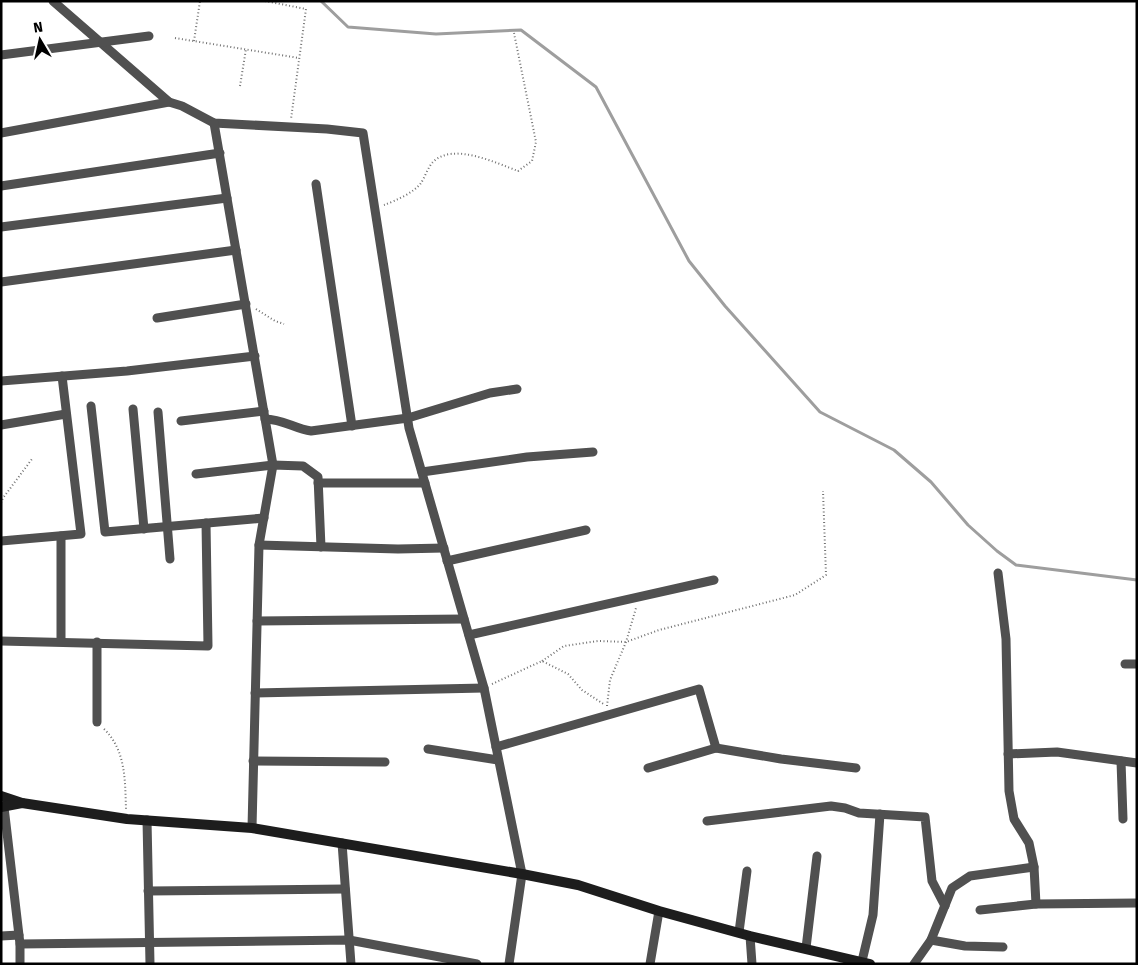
<svg xmlns="http://www.w3.org/2000/svg" width="1138" height="965" viewBox="0 0 1138 965" font-family="'Fira Sans',sans-serif">
  <style>
    .lines { fill: none; stroke-linecap: round; stroke-linejoin: round }
    .stream { stroke: #9e9e9e; stroke-width: 3 }
    .path { stroke: #727272; stroke-width: 2; stroke-dasharray: 1 2.5; stroke-linecap: butt }
    .street { stroke: #505050; stroke-width: 9 }
    .secondary { stroke: #1d1d1d; stroke-width: 10 }
  </style>
  <rect width="100%" height="100%" fill="#fff"/>
  <g class="lines">
    <path class="stream" d="M321,1L348,27L436,34L521,30L596,87L689,261L725,306L820,412L894,450L931,482L968,525L997,551L1016,565L1137,580"/>
    <g class="path">
      <path d="M265,1L306,9L291,119"/>
      <path d="M175,38L299,58"/>
      <path d="M194,41L200,1"/>
      <path d="M240,86L246,49"/>
      <path d="M384,205C395,201 415,192 421,183C425,177 428,167 433,162C453,142 496,163 518,171L532,161L536,142L514,33"/>
      <path d="M256,309L275,321L284,324"/>
      <path d="M1,503L3,498L32,459"/>
      <path d="M542,661L564,646L598,641L626,642L659,630L795,595L826,575L823,491"/>
      <path d="M492,684L542,661L568,674L582,690L605,705"/>
      <path d="M607,706L610,680L626,642L636,608"/>
      <path d="M104,729C126,750 125,781 126,809"/>
    </g>
    <g class="street">
      <path d="M53,1L169,102L182,106L214,123L327,129L363,133L409,428L484,688L522,874L509,964"/>
      <path d="M1,55L149,36"/>
      <path d="M214,123L273,465L259,545L252,828"/>
      <path d="M1,133L169,102"/>
      <path d="M316,184L352,426"/>
      <path d="M1,186L220,153"/>
      <path d="M1,227L227,198"/>
      <path d="M1,282L236,250"/>
      <path d="M157,318L246,304"/>
      <path d="M1,381L127,371L255,356"/>
      <path d="M91,406L105,532L264,518"/>
      <path d="M133,409L144,529"/>
      <path d="M158,412L170,559"/>
      <path d="M265,419C283,419 295,429 311,431L408,418L490,393L517,389"/>
      <path d="M181,421L264,411"/>
      <path d="M1,425L66,414"/>
      <path d="M422,472L527,457L593,452"/>
      <path d="M196,474L273,465L303,466L318,477L321,547"/>
      <path d="M318,483H425"/>
      <path d="M61,536V641"/>
      <path d="M1,541L81,534L62,376"/>
      <path d="M259,545L398,549L444,548"/>
      <path d="M447,561L586,530"/>
      <path d="M998,573L1006,639L1009,791L1014,819L1029,843L1034,867L1036,904L1137,903"/>
      <path d="M257,621L464,619"/>
      <path d="M469,635L714,580"/>
      <path d="M1,641L208,646L206,523"/>
      <path d="M1125,664H1137"/>
      <path d="M255,693L484,688"/>
      <path d="M97,722V642"/>
      <path d="M496,747L699,689L716,748"/>
      <path d="M428,749L498,760"/>
      <path d="M1008,754L1057,752L1137,763"/>
      <path d="M253,761L385,762"/>
      <path d="M1121,761L1123,819"/>
      <path d="M648,768L716,748L781,759L856,768"/>
      <path d="M4,807L20,944V964"/>
      <path d="M147,820L150,964"/>
      <path d="M707,821L831,806L845,808L859,813L925,817L932,881L945,906"/>
      <path d="M342,843L351,964"/>
      <path d="M148,891L345,889"/>
      <path d="M980,910L1036,904"/>
      <path d="M739,932L747,871"/>
      <path d="M1,936L19,935"/>
      <path d="M750,936L752,964"/>
      <path d="M931,940L965,946L1003,947"/>
      <path d="M20,944L349,940L477,964"/>
      <path d="M806,948L817,856"/>
      <path d="M862,961L873,915L880,814"/>
      <path d="M650,964L659,911"/>
      <path d="M914,964L931,940L952,888L970,876L1034,867"/>
    </g>
    <g class="secondary">
      <path d="M1,796L22,803L127,819L252,828L522,874L578,885L659,911L750,936L870,964"/>
      <path d="M1,807L22,803"/>
    </g>
  </g>
  <rect width="1138" height="965" fill="none" stroke="#000000" stroke-width="5"/>
  <g transform="translate(40 40) rotate(351)" stroke="#ffffff" stroke-width="4" paint-order="stroke">
  <path d="M0-4L9 19L0 12L-9 19Z" fill="#000000"/>
  <text y="-8" font-size="14" font-weight="bold" text-anchor="middle" fill="#000000">N</text>
  </g>
</svg>
